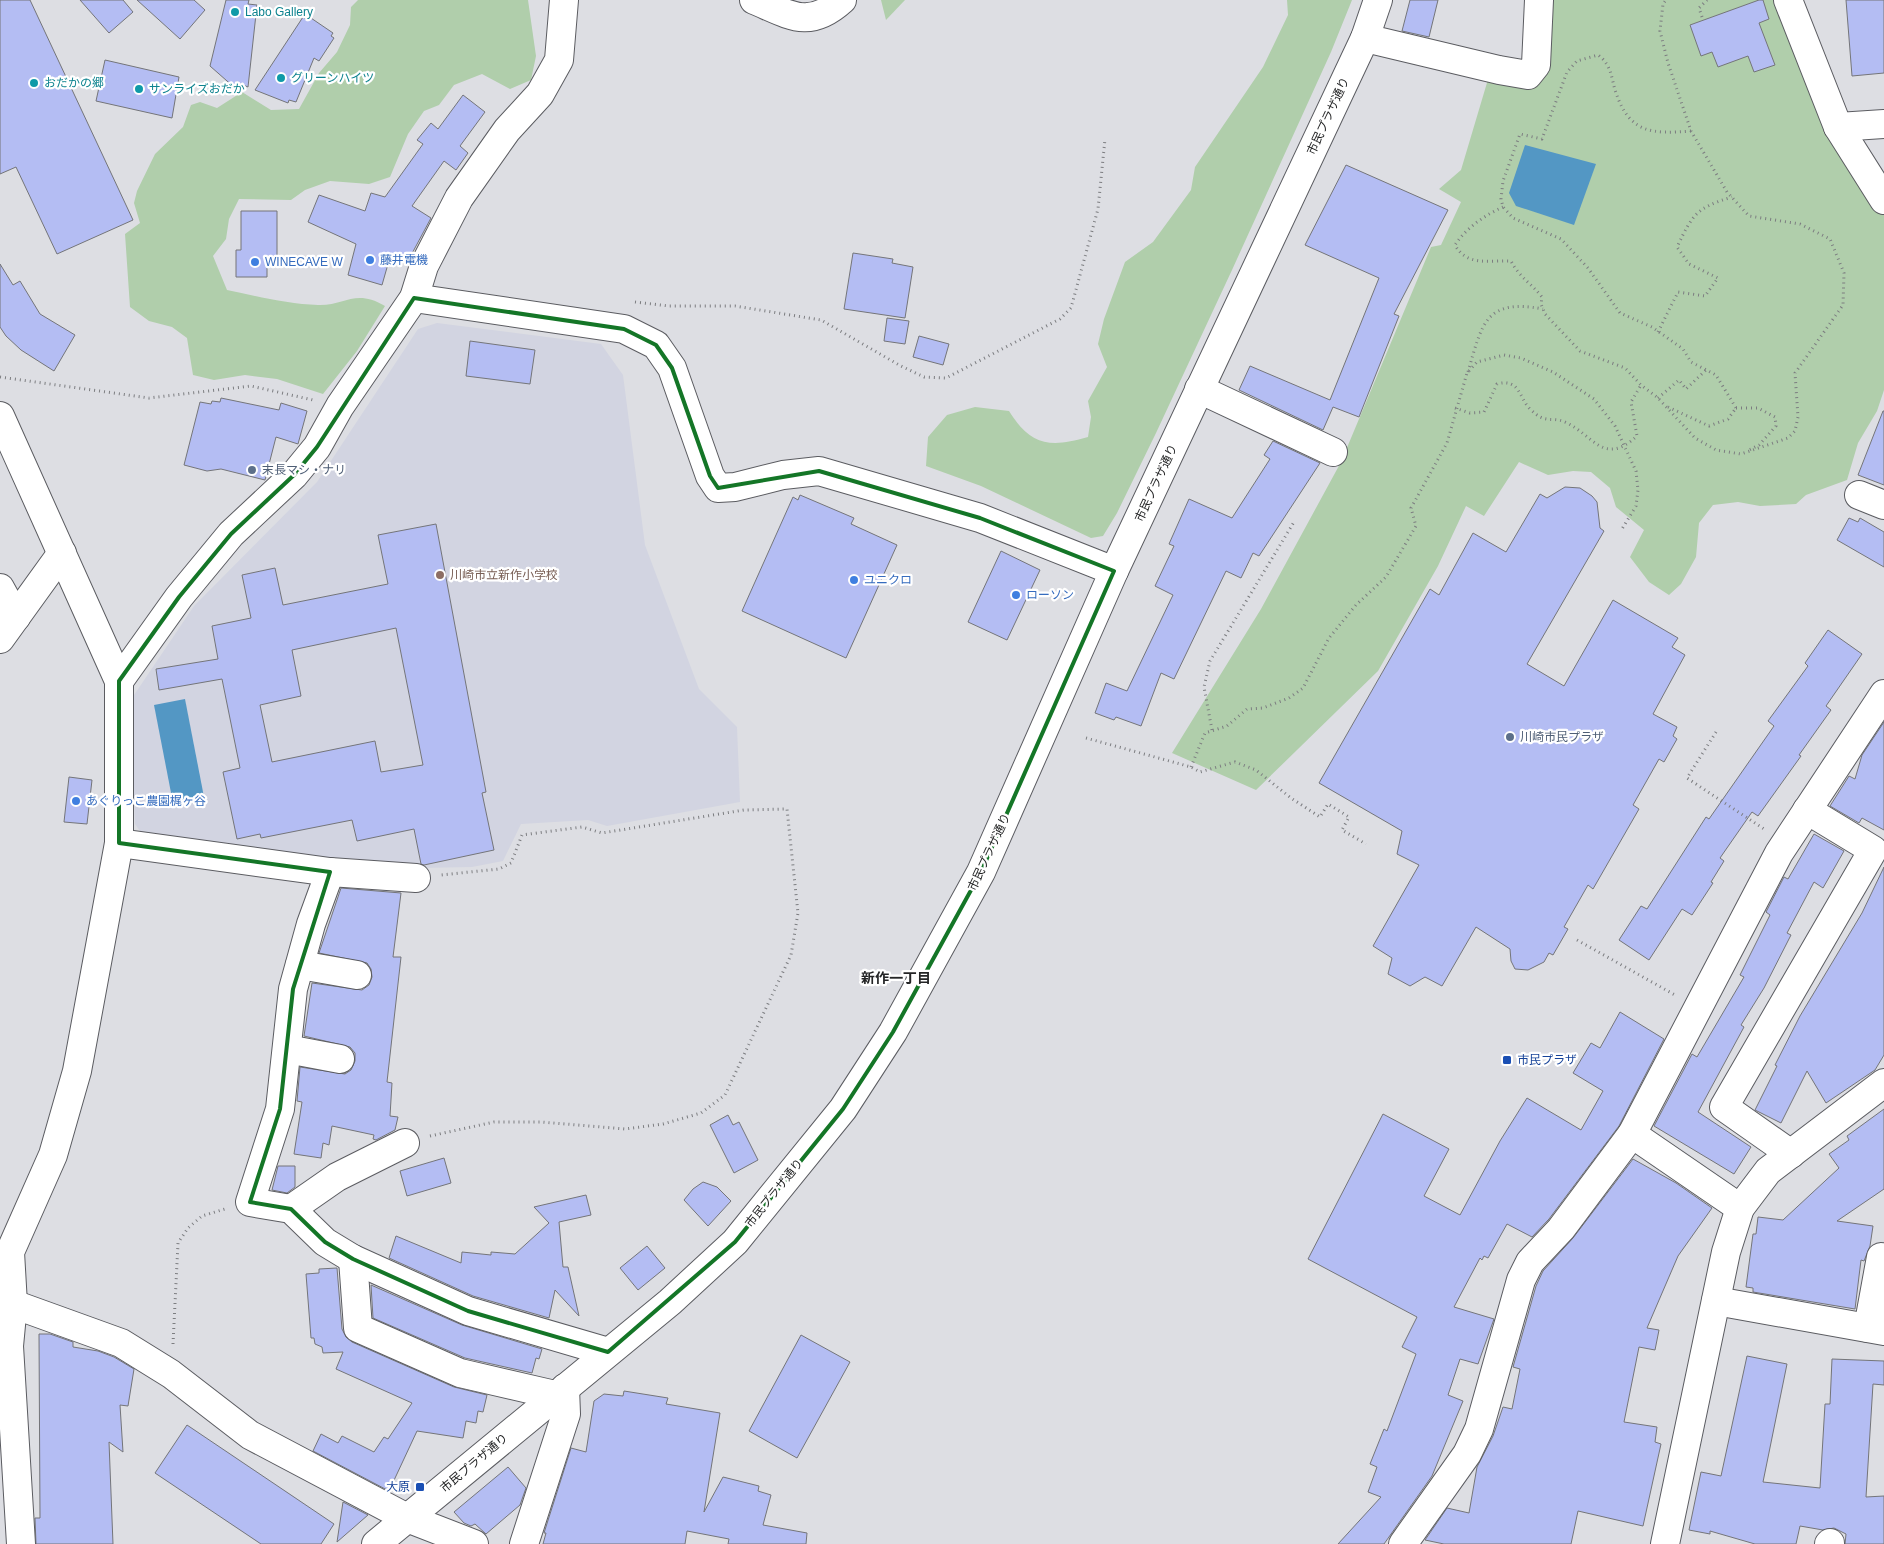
<svg xmlns="http://www.w3.org/2000/svg" width="1884" height="1544" viewBox="0 0 1884 1544" font-family="Helvetica,'Noto Sans JP',sans-serif">
  <style>
    .built { fill: #d2d4e1 }
    .green { fill: #b0ceab }
    .water { fill: #5397c4 }
    .building { fill: #b4bdf3; stroke: #747579; fill-rule: evenodd }
    .lines { fill: none; stroke-linecap: round; stroke-linejoin: round }
    .minor-casing { stroke: #5b5c61; stroke-width: 30 }
    .path { stroke: #7c7d80; stroke-width: 3; stroke-dasharray: 1 4; stroke-linecap: butt }
    .minor { stroke: #fff; stroke-width: 28 }
    .marked { fill: none; stroke: #147627; stroke-width: 4; stroke-linejoin: round }
    .culture-dot { fill: #0f9aa8; stroke: #fff; stroke-width: 2 }
    .shop-dot { fill: #3f7fe0; stroke: #fff; stroke-width: 2 }
    .service-dot { fill: #5c6f8a; stroke: #fff; stroke-width: 2 }
    .education-dot { fill: #8d6e63; stroke: #fff; stroke-width: 2 }
    .transit-dot { fill: #1a4fb4; stroke: #fff; stroke-width: 2 }
    .labels { text-anchor: middle; dominant-baseline: central; stroke-width: 4.5; stroke-linejoin: round; paint-order: stroke }
    .culture-label { font-size: 12px; fill: #0d838f; stroke: #fff; text-anchor: start }
    .street-label { font-size: 12px; fill: #242526; stroke: #fff }
    .shop-label { font-size: 12px; fill: #366cbe; stroke: #fff; text-anchor: start }
    .service-label { font-size: 12px; fill: #4e5e75; stroke: #fff; text-anchor: start }
    .education-label { font-size: 12px; fill: #785e54; stroke: #fff; text-anchor: start }
    .transit-label { font-size: 12px; fill: #164399; stroke: #fff; text-anchor: start }
    .neighbourhood-label { font-size: 14px; font-weight: bold; fill: #242526; stroke: #fff }
  </style>
  <rect width="100%" height="100%" fill="#dddee3"/>
  <path class="built" d="M437,323L601,344L623,375L645,545L699,689L737,727L740,802L607,826L588,820L521,824L503,861L472,867L419,868L407,872L142,834L135,824L130,701L194,606L317,482L418,329Z"/>
  <g class="green">
    <path d="M358,0H528L536,56L531,80L510,89L482,74L454,85L439,105L424,111L408,134L390,177L369,184L330,181L305,190L291,200L239,199L229,219L226,239L213,256L227,290C256,296 288,304 318,305C345,306 355,288 385,306L357,351L323,394L277,379L245,375L214,380L193,375L187,338L172,327L149,321L130,307L125,234L140,223L134,203L137,191L155,154L183,127L191,105L200,102L217,108L242,92L271,110L299,109L319,73L337,52L350,25L351,7Z"/>
    <path d="M881,0H905L886,20Z"/>
    <path d="M1287,0H1352L1331,52L1232,270L1156,433L1117,513L1103,536L1091,538L981,486L926,466L928,437L947,415L975,407L1009,411C1031,446 1050,448 1088,437L1091,417L1088,401L1107,367L1098,344L1104,319L1125,262L1153,242L1191,190L1195,167L1263,67L1288,15Z"/>
    <path d="M1546,0H1782L1884,210V390L1877,411L1858,443L1847,480L1806,495L1796,504L1760,506L1738,502L1713,505L1699,523L1696,557L1681,584L1669,595L1649,582L1630,557L1644,530L1616,507L1610,488L1591,472L1573,471L1548,475L1519,462L1484,516L1466,506L1438,566L1378,671L1256,790L1172,753L1261,609L1341,462L1431,247L1441,245L1461,202L1439,189L1461,170L1489,76L1527,83Z"/>
  </g>
  <g class="water">
    <path d="M1525,145L1596,164L1574,225L1516,206L1509,193Z"/>
    <path d="M185,699L204,797L173,803L154,705Z"/>
  </g>
  <g class="building">
    <path d="M0,0H30L133,220L57,254L16,167L0,174Z"/>
    <path d="M80,0H123L133,12L109,33Z"/>
    <path d="M137,0H194L205,10L180,39Z"/>
    <path d="M226,0H249L248,4L257,5L248,87L236,82L235,88L210,66Z"/>
    <path d="M1410,0H1438L1429,37L1402,31Z"/>
    <path d="M1759,0H1763L1769,19L1759,23L1775,65L1754,72L1748,56L1718,67L1712,52L1701,56L1690,25Z"/>
    <path d="M1846,0H1884V73L1852,76Z"/>
    <path d="M308,16L333,33L331,36L334,38L319,61L314,58L296,102L289,100L288,103L255,90L303,17L306,19Z"/>
    <path d="M105,60L179,77L172,118L96,101Z"/>
    <path d="M463,95L485,112L460,146L468,153L456,170L444,161L412,206L431,218L408,261L390,257L382,285L348,275L356,244L308,222L319,195L365,211L371,193L385,197L423,144L417,140L431,123L438,129Z"/>
    <path d="M1346,165L1448,210L1394,314L1399,316L1359,417L1333,407L1323,430L1239,390L1250,366L1330,400L1379,278L1305,245Z"/>
    <path d="M241,211H277V256L267,257V277H236V250H241Z"/>
    <path d="M853,253L893,259L892,263L913,267L905,318L844,309Z"/>
    <path d="M0,264L13,285L20,281L40,314L75,335L54,371L21,350L6,336L0,327Z"/>
    <path d="M887,318L909,321L905,344L884,341Z"/>
    <path d="M919,336L949,344L943,365L913,357Z"/>
    <path d="M470,341L535,350L530,384L466,376Z"/>
    <path d="M221,398L279,410L281,403L307,411L298,444L276,437L265,480L221,469L207,471L184,465L200,402L211,404L212,401L220,402Z"/>
    <path d="M1883,411H1884V485L1858,475Z"/>
    <path d="M1273,441L1320,463L1259,556L1253,553L1241,578L1226,571L1174,679L1161,673L1141,726L1116,717L1114,720L1095,713L1106,683L1127,691L1173,595L1155,586L1174,546L1169,544L1189,499L1232,518L1270,459L1264,455Z"/>
    <path d="M1565,487L1580,488L1592,496L1597,502L1600,528L1604,531L1527,664L1564,686L1613,600L1678,638L1672,647L1685,655L1653,714L1677,727L1673,736L1677,739L1664,762L1659,759L1633,805L1639,809L1593,889L1588,885L1564,927L1568,929L1553,955L1549,953L1544,962L1528,970L1515,969L1511,961L1510,949L1476,927L1442,986L1425,977L1410,986L1388,974L1392,958L1373,946L1419,865L1397,854L1402,831L1319,783L1430,589L1439,595L1473,533L1506,552L1540,494L1547,498Z"/>
    <path d="M800,495L854,518L851,524L897,545L846,658L742,611L793,497L798,500Z"/>
    <path d="M1849,518L1858,522L1860,518L1884,532V567L1837,540Z"/>
    <path d="M436,524L486,792L482,793L494,850L424,865L421,864L414,829L357,841L352,820L261,838L260,834L237,839L223,772L240,768L222,679L159,690L156,669L218,659L212,626L251,618L242,575L275,568L283,605L388,584L378,535ZM396,628L423,765L381,772L375,741L272,762L260,705L301,696L292,650Z"/>
    <path d="M1001,551L1040,570L1007,640L968,622Z"/>
    <path d="M1828,630L1862,654L1826,706L1831,710L1799,755L1801,756L1758,816L1752,812L1720,858L1724,861L1711,882L1713,883L1692,915L1682,909L1649,960L1619,940L1641,906L1647,909L1706,817L1709,819L1774,726L1768,721L1808,666L1805,663Z"/>
    <path d="M1884,722V830L1862,818L1859,823L1830,806L1849,776L1855,779L1862,755Z"/>
    <path d="M69,777L92,780L87,824L64,822Z"/>
    <path d="M1814,834L1844,851L1823,888L1814,882L1787,933L1791,935L1764,988L1741,1025L1744,1027L1698,1112L1751,1147L1734,1174L1654,1126L1692,1054L1697,1057L1744,977L1740,975L1770,915L1766,912L1784,877L1788,879Z"/>
    <path d="M1884,867V1055L1875,1070L1826,1103L1807,1071L1781,1123L1755,1110L1777,1066L1775,1065L1800,1016L1862,913Z"/>
    <path d="M341,888L401,893L393,957H401L387,1082L392,1083L390,1116L398,1117L395,1130L376,1140L373,1139L374,1135L332,1126L329,1145L323,1143L321,1158L294,1154L302,1102L297,1101L300,1067L345,1074L351,1070L355,1061V1053L350,1047L304,1036L312,983L362,990L369,985L372,977L371,969L367,963L319,953Z"/>
    <path d="M1620,1012L1664,1039L1619,1126L1549,1219L1532,1237L1507,1224L1488,1258L1484,1256L1482,1260L1480,1258L1454,1307L1494,1319L1478,1364L1460,1359L1448,1395L1463,1401L1432,1476L1384,1544H1338L1381,1497L1368,1492L1377,1467L1370,1464L1384,1429L1387,1431L1416,1354L1402,1347L1417,1317L1308,1259L1383,1114L1449,1149L1424,1196L1460,1215L1500,1141L1527,1098L1581,1130L1603,1091L1573,1073L1591,1043L1600,1048Z"/>
    <path d="M1884,1109V1189L1837,1221L1873,1226L1870,1246L1864,1261L1861,1260L1855,1309L1753,1292V1288L1746,1287L1753,1234H1756L1758,1217L1783,1220L1839,1168L1829,1154L1849,1140L1847,1136Z"/>
    <path d="M728,1115L733,1125L739,1122L758,1160L734,1173L710,1125Z"/>
    <path d="M444,1158L451,1183L407,1196L400,1171Z"/>
    <path d="M1633,1159L1676,1183L1712,1208L1678,1256L1647,1328L1659,1330L1655,1350L1639,1347L1624,1422L1657,1427L1655,1442L1661,1444L1643,1526L1578,1511L1571,1544H1444L1425,1540L1447,1508L1469,1513L1477,1467L1493,1436L1503,1407L1512,1409L1520,1369L1513,1367L1536,1286L1543,1271L1573,1238Z"/>
    <path d="M278,1166H295V1187L287,1193L272,1190Z"/>
    <path d="M703,1182L717,1187L731,1201L708,1226L684,1200L693,1189Z"/>
    <path d="M586,1195L591,1215L559,1222L563,1267H568L579,1316L555,1290L549,1318L473,1296L389,1258L396,1236L461,1263L462,1252L491,1255V1252L515,1254L549,1223L534,1207Z"/>
    <path d="M647,1246L665,1268L638,1290L620,1268Z"/>
    <path d="M337,1268L342,1329L346,1337L352,1342L454,1387L487,1395L483,1412L478,1411L476,1423L466,1421L463,1438L417,1431L389,1491L313,1451L321,1434L338,1443L342,1436L374,1452L384,1437L388,1439L412,1403L336,1369L343,1352L323,1353L322,1347L315,1344L314,1338H311L306,1274L319,1273V1269Z"/>
    <path d="M371,1285L462,1325L542,1349L539,1359L536,1358L532,1373L465,1358L373,1318Z"/>
    <path d="M39,1334H50L73,1342V1347L98,1351L114,1357L134,1369L128,1406L120,1405L123,1452L109,1442L113,1544H36L35,1518H40Z"/>
    <path d="M801,1335L850,1362L797,1458L749,1431Z"/>
    <path d="M1747,1356L1787,1364L1763,1482L1820,1488L1825,1404H1830L1832,1359L1884,1361V1385L1873,1384L1866,1497L1884,1496V1544H1845L1846,1534L1834,1528L1823,1530L1800,1526L1796,1544H1755L1710,1531V1534L1689,1530L1701,1472L1721,1476Z"/>
    <path d="M624,1391L668,1398L666,1404L720,1413L704,1512L723,1477L759,1486L758,1491L771,1495L763,1525L807,1533L806,1544H728L729,1539L687,1531L685,1544H543L546,1533H544L571,1448L586,1452L594,1401L604,1394L623,1396Z"/>
    <path d="M187,1425L334,1524L321,1544H261L155,1473Z"/>
    <path d="M508,1467L526,1488L520,1505L486,1534L475,1524L471,1526L464,1523L454,1512Z"/>
    <path d="M343,1502L368,1515L337,1542Z"/>
  </g>
  <g class="lines">
    <g class="minor-casing">
      <g id="minor">
        <path d="M754,0C790,15 809,30 842,0"/>
        <path d="M1788,0L1838,127L1884,200"/>
        <path d="M1365,38L1499,70L1528,75L1536,65L1539,0"/>
        <path d="M1838,127L1884,124"/>
        <path d="M414,298L624,329L656,345L672,368L710,476L718,488L735,487L783,475L819,471L980,518L1114,571"/>
        <path d="M1199,389L1333,452"/>
        <path d="M0,416L119,681V843L77,1071L53,1155L10,1252L13,1304L9,1346L21,1544"/>
        <path d="M1859,495L1884,505"/>
        <path d="M0,588L16,617"/>
        <path d="M0,639L62,553"/>
        <path d="M119,681L179,597L231,534L294,475L317,447L340,406L414,298L424,266L459,198L507,130L540,94L559,60L564,0"/>
        <path d="M119,843L330,872L416,878"/>
        <path d="M330,872L311,924L293,989L280,1109L250,1202L291,1209L325,1242L353,1259L468,1311L608,1352"/>
        <path d="M300,965L357,975"/>
        <path d="M287,1049L340,1059"/>
        <path d="M1632,1134L1740,1208"/>
        <path d="M1791,1154L1724,1107L1873,850L1807,810"/>
        <path d="M291,1209L337,1177L405,1143"/>
        <path d="M353,1259L358,1328L460,1373L555,1395"/>
        <path d="M1716,1301L1884,1331"/>
        <path d="M13,1304L121,1343L171,1374L250,1435L407,1518L474,1544"/>
        <path d="M1868,1328L1881,1257"/>
        <path d="M376,1544L670,1302L735,1242L843,1109L893,1032L981,872L1114,571L1365,38L1378,0"/>
        <path d="M524,1544L566,1414L565,1388"/>
        <path d="M1403,1544L1467,1454L1479,1429L1521,1280L1530,1262L1561,1229L1632,1134L1779,853L1884,694"/>
        <path d="M1665,1544L1726,1252L1740,1208L1768,1171L1884,1083"/>
        <path d="M1829,1544L1830,1543"/>
      </g>
    </g>
    <g class="path">
      <path d="M1702,17L1699,8L1707,0"/>
      <path d="M1691,131C1653,134 1630,134 1616,93C1611,78 1612,65 1598,55L1577,61L1567,72L1542,139L1520,134L1503,181L1501,199L1503,207L1513,218L1561,239L1588,268L1620,313L1652,327L1683,349L1691,362L1716,375L1736,408"/>
      <path d="M1503,207C1485,215 1466,228 1455,245C1467,267 1490,260 1511,261C1520,278 1531,283 1542,297L1541,304L1545,314L1580,351L1625,368L1641,385L1658,398L1695,438L1716,450L1741,454L1788,438L1795,431L1798,417L1795,373L1843,305L1844,273L1830,239L1800,224L1749,216L1727,192L1691,131L1668,63L1660,31L1663,4L1666,0"/>
      <path d="M635,302L669,306H735L821,320L901,366L924,377L946,378L1060,319L1071,308L1098,209L1105,139"/>
      <path d="M1658,332L1678,292L1705,296L1718,278L1689,264L1677,247C1693,214 1696,208 1732,197"/>
      <path d="M1468,372C1482,324 1485,298 1543,309"/>
      <path d="M0,377L149,398L251,386L313,400"/>
      <path d="M1658,398L1679,380L1686,389L1706,370"/>
      <path d="M1668,407L1709,426L1728,419L1736,408"/>
      <path d="M1455,408L1470,413L1484,412L1497,384C1520,378 1519,398 1530,409C1546,425 1551,416 1565,422C1594,435 1603,467 1637,436L1631,402L1641,385"/>
      <path d="M1736,408H1758L1775,417L1776,426L1759,445L1749,450"/>
      <path d="M1212,730L1204,687L1210,661L1294,522"/>
      <path d="M1716,732L1687,778L1764,829"/>
      <path d="M1086,738L1191,767L1200,772L1235,762L1256,770L1291,798L1320,817L1328,804L1349,817L1342,830L1366,844"/>
      <path d="M1191,767L1205,733L1227,726L1247,709L1263,708L1289,698L1303,688L1329,638L1356,605L1386,577L1416,526L1411,508L1447,443L1467,373L1477,362L1504,355L1521,358L1553,372L1594,399L1615,426L1636,471L1638,490L1636,506L1622,529"/>
      <path d="M1577,940L1675,995"/>
      <path d="M430,1136L494,1122H541L625,1129L663,1124L701,1113L725,1095L791,955L798,913L787,809L744,810L602,833L582,827L522,835L511,863L499,869L441,875"/>
      <path d="M173,1344L178,1243L188,1228L202,1216L225,1209"/>
    </g>
    <use href="#minor" class="minor"/>
  </g>
  <path class="marked" d="M414,298L624,329L656,345L672,368L710,476L718,488L819,471L980,518L1114,571L981,872L893,1032L843,1109L735,1242L608,1352L468,1311L353,1259L325,1242L291,1209L250,1202L280,1109L293,989L330,872L119,843V681L179,597L231,534L294,475L317,447Z"/>
  <g class="culture-dot">
    <circle cx="235" cy="12" r="5"/>
    <circle cx="281" cy="78" r="5"/>
    <circle cx="34" cy="83" r="5"/>
    <circle cx="139" cy="89" r="5"/>
  </g>
  <g class="shop-dot">
    <circle cx="370" cy="260" r="5"/>
    <circle cx="255" cy="262" r="5"/>
    <circle cx="854" cy="580" r="5"/>
    <circle cx="1016" cy="595" r="5"/>
    <circle cx="76" cy="801" r="5"/>
  </g>
  <g class="service-dot">
    <circle cx="252" cy="470" r="5"/>
    <circle cx="1510" cy="737" r="5"/>
  </g>
  <circle class="education-dot" cx="440" cy="575" r="5"/>
  <g class="transit-dot">
    <rect x="1502" y="1055" width="10" height="10" rx="2.5"/>
    <rect x="415" y="1482" width="10" height="10" rx="2.5"/>
  </g>
  <g class="labels">
    <g class="culture-label">
      <text x="245" y="12">Labo Gallery</text>
      <text x="291" y="78">グリーンハイツ</text>
      <text x="44" y="83">おだかの郷</text>
      <text x="149" y="89">サンライズおだか</text>
    </g>
    <g class="street-label">
      <text transform="translate(1328 116) rotate(-65)">市民プラザ通り</text>
      <text transform="translate(1156 483) rotate(-65)">市民プラザ通り</text>
      <text transform="translate(989 852) rotate(-65)">市民プラザ通り</text>
      <text transform="translate(774 1193) rotate(-51)">市民プラザ通り</text>
      <text transform="translate(474 1463) rotate(-40)">市民プラザ通り</text>
    </g>
    <g class="shop-label">
      <text x="380" y="260">藤井電機</text>
      <text x="265" y="262">WINECAVE W</text>
      <text x="864" y="580">ユニクロ</text>
      <text x="1026" y="595">ローソン</text>
      <text x="86" y="801">あぐりっこ農園梶ヶ谷</text>
    </g>
    <g class="service-label">
      <text x="262" y="470">末長マシ・ナリ</text>
      <text x="1520" y="737">川崎市民プラザ</text>
    </g>
    <g class="education-label">
      <text x="450" y="575">川崎市立新作小学校</text>
    </g>
    <g class="transit-label">
      <text x="1517" y="1060">市民プラザ</text>
      <text x="410" y="1487" text-anchor="end">大原</text>
    </g>
    <g class="neighbourhood-label">
      <text x="896" y="978">新作一丁目</text>
    </g>
  </g>
</svg>
